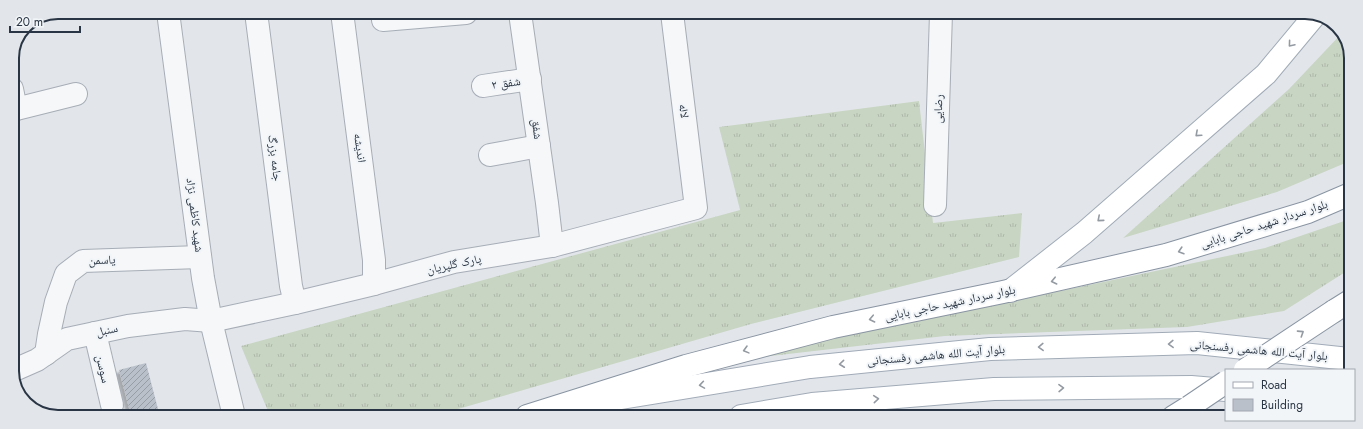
<svg xmlns="http://www.w3.org/2000/svg" width="1363" height="429" viewBox="0 0 1363 429" font-family="Jost,'Noto Naskh Arabic',sans-serif">
  <style>
    .grass { fill: url(#grass-tufts) }
    .building { fill: url(#building-hatch); filter: url(#shadow) }
    .lines { fill: none; stroke-linecap: round; stroke-linejoin: round }
    .minor-casing { stroke: #a7adb6; stroke-width: 24 }
    .major-casing { stroke: #a1abb7; stroke-width: 24 }
    .highway-casing { stroke: #8994a2; stroke-width: 24 }
    .minor { stroke: #f5f7f9; stroke-width: 22 }
    .major { stroke: #fff; stroke-width: 22 }
    .highway { stroke: #fff; stroke-width: 22 }
    .highway-bridge-casing { stroke: #8994a2; stroke-width: 24; stroke-linecap: butt }
    .highway-bridge { stroke: #fff; stroke-width: 22 }
    .oneway { stroke: #949aa2 }
    .labels { text-anchor: middle; dominant-baseline: central; stroke-width: 4; stroke-linejoin: round; paint-order: stroke }
    .street-label { font-size: 12px; fill: #293544; stroke: #f2f5f8 }
    .rim { fill: none; stroke: #293544; stroke-width: 2 }
  </style>
  <defs>
    <pattern id="grass-tufts" width="24" height="20" patternUnits="userSpaceOnUse"><rect width="24" height="20" fill="#c9d5c3"/><path d="M3 7l-1-3M5 7V3M7 7l1-3M15 17l-1-3M17 17v-4M19 17l1-3" fill="none" stroke="#adb7a9"/></pattern>
    <pattern id="building-hatch" width="6" height="6" patternUnits="userSpaceOnUse"><rect width="6" height="6" fill="#b9c0c9"/><path d="M-1 1l2-2M0 6l6-6M5 7l2-2" fill="none" stroke="#969da5"/></pattern>
    <filter id="shadow"><feDropShadow dx="-3.5" dy="3.5" stdDeviation="1" flood-color="#0004"/></filter>
  </defs>
  <rect width="100%" height="100%" fill="#e2e6eb"/>
  <g class="grass">
    <path d="M1342,33L1351,55L1350,161L1277,192L1123,238L1289,89Z"/>
    <path d="M919,101L933,223L1022,213L1019,257L751,324L434,416H270L241,346L740,210L719,127Z"/>
    <path d="M1350,219V269L1284,311L1187,327L945,336L726,361L1265,248Z"/>
    <path d="M1204,413L1226,416V417H1199Z"/>
  </g>
  <path class="building" d="M146,363L158,409L131,415L119,370Z"/>
  <g class="lines">
    <g class="minor-casing">
      <g id="minor">
        <path d="M168,12L203,278L211,321L234,416"/>
        <path d="M256,12L291,286L295,303"/>
        <path d="M342,12L374,260V284"/>
        <path d="M520,13L547,203L552,246"/>
        <path d="M383,20L466,13"/>
        <path d="M483,86L530,79"/>
        <path d="M12,89L16,109"/>
        <path d="M12,110L76,94"/>
        <path d="M490,155L539,146"/>
        <path d="M935,205L941,13"/>
        <path d="M95,333L112,405"/>
        <path d="M46,354L49,334L56,302L66,274L83,261L200,257"/>
        <path d="M12,371L37,360L67,339L128,326L185,319L211,321L295,303L374,284L454,262L552,246L696,208L672,13"/>
      </g>
    </g>
    <g class="major-casing">
      <g id="major">
        <path d="M1010,291L1084,233L1266,74L1316,14"/>
        <path d="M591,403L810,367L990,349L1197,343L1349,359"/>
        <path d="M741,416L812,404L994,389L1191,387L1226,390"/>
      </g>
    </g>
    <g class="highway-casing">
      <g id="highway">
        <path d="M1334,311L1350,301"/>
        <path d="M527,416L686,366L833,327L1003,292L1166,255L1308,212L1350,194"/>
        <path d="M1173,417L1189,407"/>
      </g>
    </g>
    <use href="#minor" class="minor"/>
    <use href="#major" class="major"/>
    <use href="#highway" class="highway"/>
    <g class="highway-bridge-casing">
      <g id="highway-bridge">
        <path d="M1245,370L1334,311"/>
        <path d="M1189,407L1226,382"/>
      </g>
    </g>
    <use href="#highway-bridge" class="highway-bridge"/>
  </g>
  <defs><path id="oneway-chevron" d="M-2-3.5L2.5 0L-2 3.5" fill="none" stroke-width="1.6" stroke-linecap="round" stroke-linejoin="round"/></defs>
  <g class="oneway">
    <use href="#oneway-chevron" transform="translate(1291 44) rotate(130)"/>
    <use href="#oneway-chevron" transform="translate(1198 134) rotate(138)"/>
    <use href="#oneway-chevron" transform="translate(1100 219) rotate(139)"/>
    <use href="#oneway-chevron" transform="translate(1181 251) rotate(163)"/>
    <use href="#oneway-chevron" transform="translate(1054 281) rotate(167)"/>
    <use href="#oneway-chevron" transform="translate(872 319) rotate(168)"/>
    <use href="#oneway-chevron" transform="translate(1301 333) rotate(-33)"/>
    <use href="#oneway-chevron" transform="translate(1171 344) rotate(178)"/>
    <use href="#oneway-chevron" transform="translate(1041 347) rotate(178)"/>
    <use href="#oneway-chevron" transform="translate(746 350) rotate(165)"/>
    <use href="#oneway-chevron" transform="translate(842 364) rotate(174)"/>
    <use href="#oneway-chevron" transform="translate(702 385) rotate(171)"/>
    <use href="#oneway-chevron" transform="translate(1061 388) rotate(-1)"/>
    <use href="#oneway-chevron" transform="translate(876 399) rotate(-5)"/>
  </g>
  <g class="labels">
    <g class="street-label">
      <text transform="translate(506 83) rotate(-8)">شفق ۲</text>
      <text transform="translate(938 109) rotate(-88)">رضایی</text>
      <text transform="translate(684 111) rotate(83)">لاله</text>
      <text transform="translate(537 129) rotate(82)">شفق</text>
      <text transform="translate(360 148) rotate(82)">اندیشه</text>
      <text transform="translate(275 158) rotate(83)">جامه بزرگ</text>
      <text transform="translate(195 215) rotate(83)">شهید کاظمی نژاد</text>
      <text transform="translate(1264 224) rotate(-18)">بلوار سردار شهید حاجی بابایی</text>
      <text transform="translate(102 260) rotate(-3)">یاسمن</text>
      <text transform="translate(454 264) rotate(-12)">پارک گلپریان</text>
      <text transform="translate(950 303) rotate(-12)">بلوار سردار شهید حاجی بابایی</text>
      <text transform="translate(107 330) rotate(-12)">سنبل</text>
      <text transform="translate(1259 350) rotate(5)">بلوار آیت الله هاشمی رفسنجانی</text>
      <text transform="translate(936 355) rotate(-5)">بلوار آیت الله هاشمی رفسنجانی</text>
      <text transform="translate(103 369) rotate(77)">سوسن</text>
    </g>
  </g>
  <path d="M0 0H1363V429H0ZM58 19H1305A39 39 0 0 1 1344 58V371A39 39 0 0 1 1305 410H58A39 39 0 0 1 19 371V58A39 39 0 0 1 58 19Z" fill="#e2e6ea" fill-rule="evenodd"/>
  <path class="rim" d="M58 19H1305A39 39 0 0 1 1344 58V371A39 39 0 0 1 1305 410H58A39 39 0 0 1 19 371V58A39 39 0 0 1 58 19Z"/>
  <rect x="1225" y="369" width="130" height="52" fill="#f2f5f8" stroke="#a2a8b0"/>
  <rect x="1233" y="382" width="20" height="6" fill="#ffffff" stroke="#a2a8b0"/>
  <text x="1261" y="389" font-size="12" fill="#293544">Road</text>
  <rect x="1233" y="399" width="20" height="12" fill="#b9c0c9" stroke="#a2a8b0"/>
  <text x="1261" y="409" font-size="12" fill="#293544">Building</text>
  <path d="M10 26v6h70v-6" fill="none" stroke="#293544" stroke-width="2"/>
  <text x="16" y="26" font-size="12" fill="#293544" stroke="#f2f5f8" stroke-width="3" paint-order="stroke">20 m</text>
</svg>
